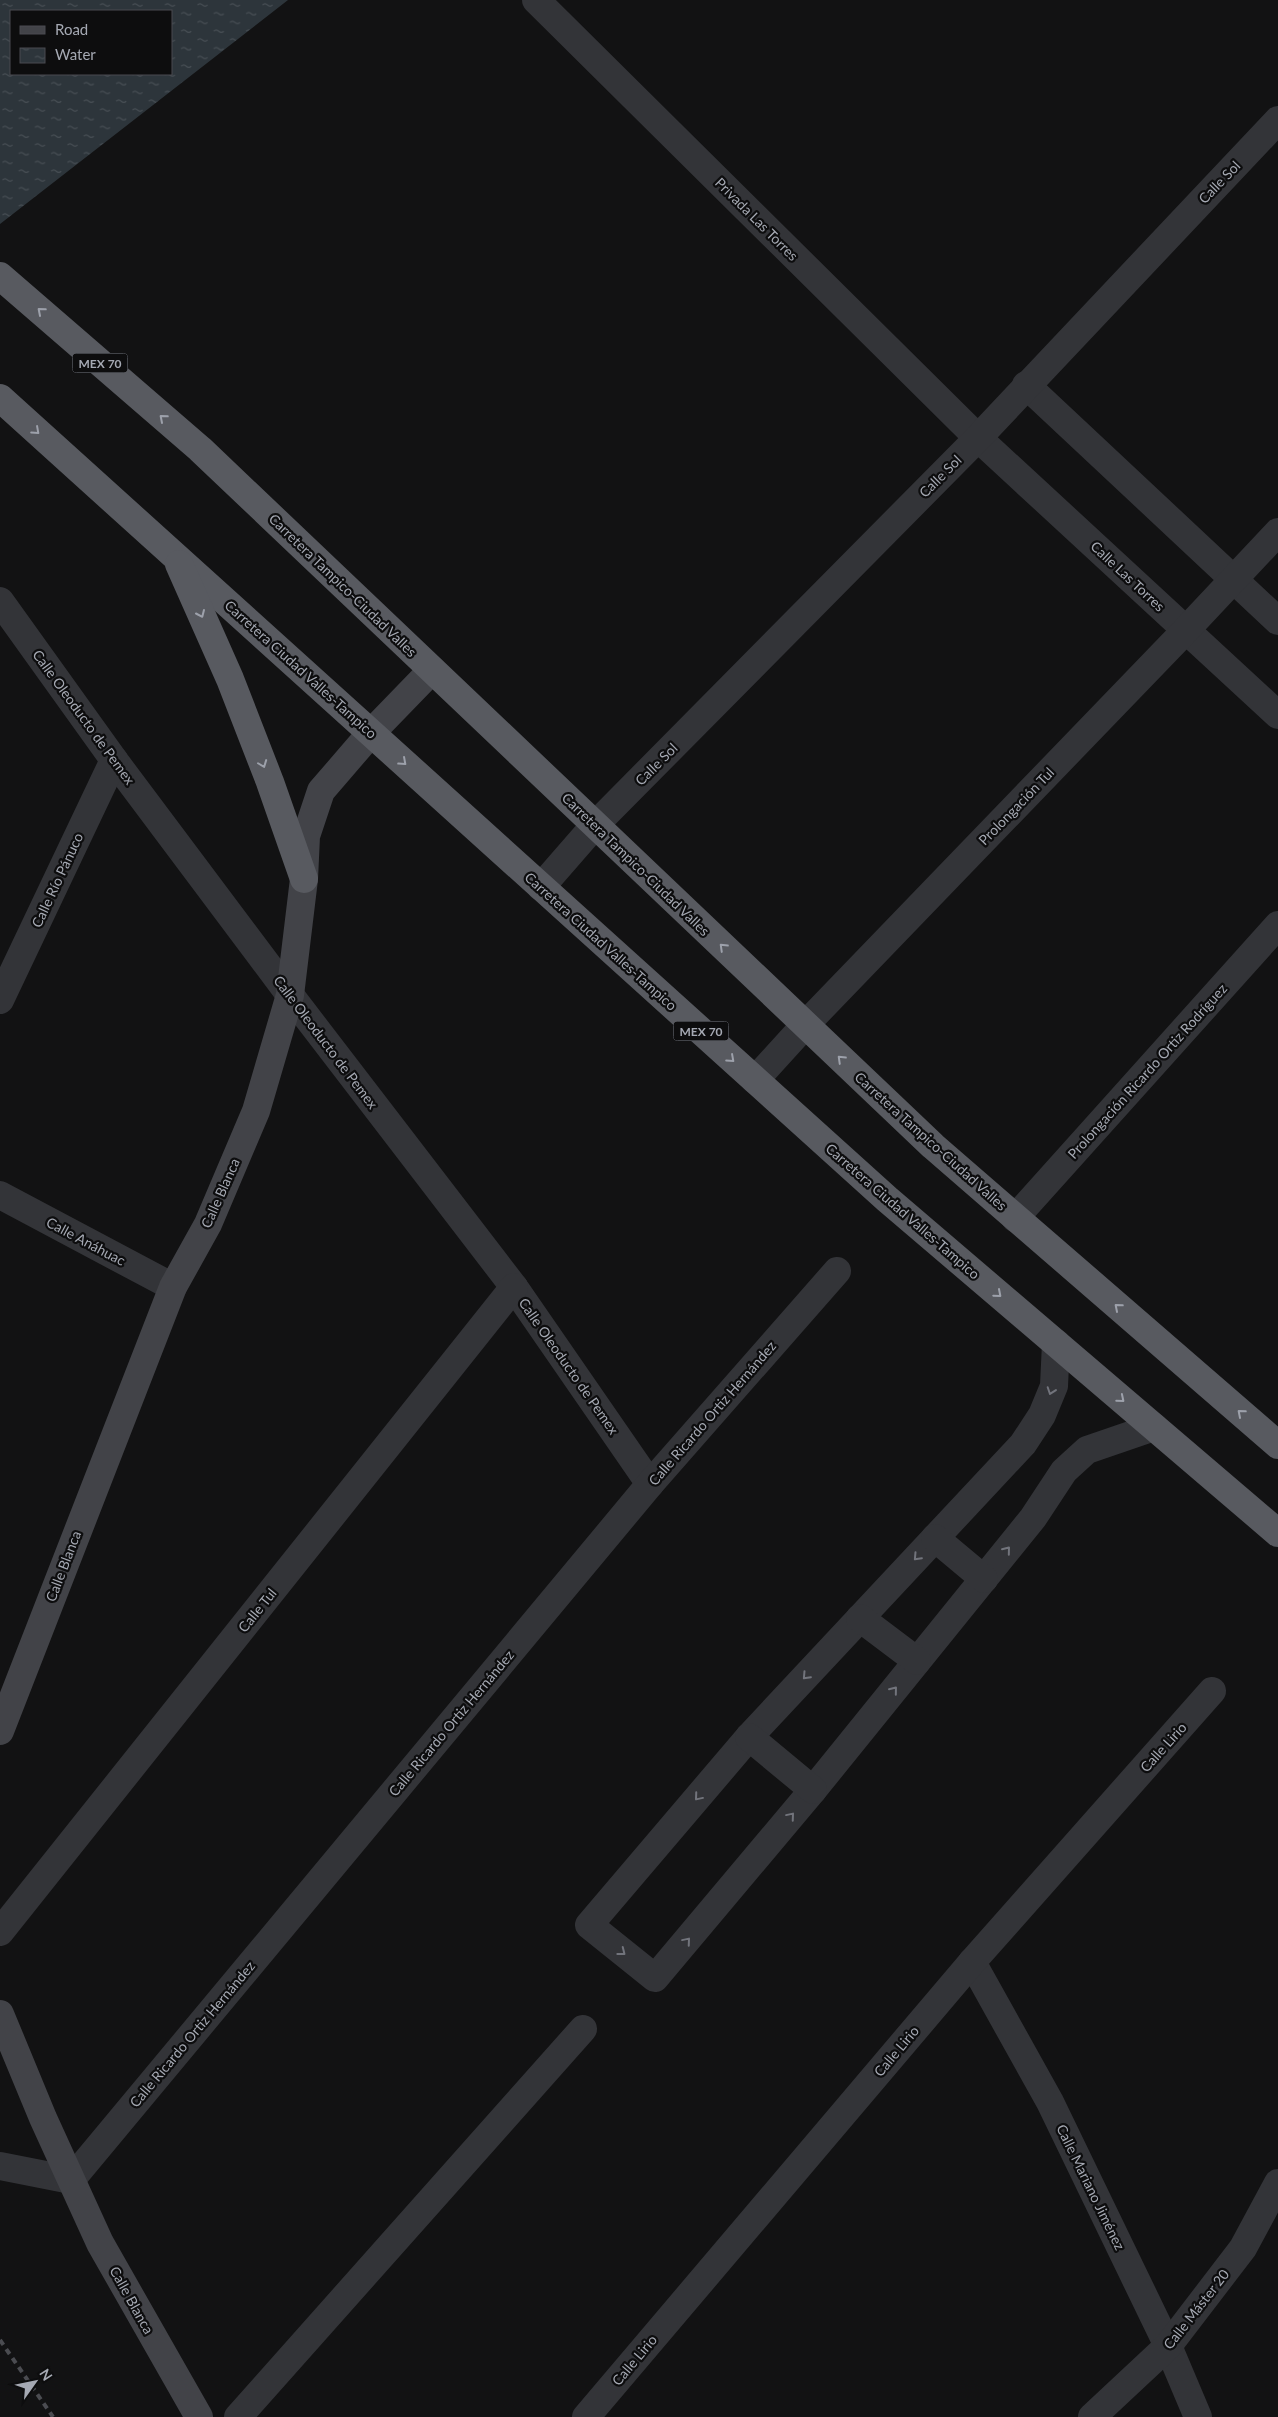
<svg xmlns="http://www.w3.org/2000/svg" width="1278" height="2417" viewBox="0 0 1278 2417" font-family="Lato,sans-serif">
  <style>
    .water { fill: url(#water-ripples); fill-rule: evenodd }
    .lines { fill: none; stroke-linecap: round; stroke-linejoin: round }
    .minor { stroke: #333438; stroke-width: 28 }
    .secondary { stroke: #424348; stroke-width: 28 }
    .trunk { stroke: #585a60; stroke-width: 28 }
    .rail { stroke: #4b4c51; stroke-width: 4; stroke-dasharray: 6 5; stroke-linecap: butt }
    .oneway { stroke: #9da1ab }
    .oneway2 { stroke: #72747c }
    .labels { text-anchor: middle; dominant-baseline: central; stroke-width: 4.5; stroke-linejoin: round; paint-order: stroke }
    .shield { fill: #0d0d0e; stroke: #777a82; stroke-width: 1 }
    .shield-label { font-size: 12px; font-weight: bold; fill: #a5a9b3 }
    .street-label { font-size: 14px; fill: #a5a9b3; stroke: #0d0d0e }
  </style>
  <defs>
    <pattern id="water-ripples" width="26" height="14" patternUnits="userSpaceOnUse" patternTransform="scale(1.25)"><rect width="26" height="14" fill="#2d353b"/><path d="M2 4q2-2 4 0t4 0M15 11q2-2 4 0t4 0" fill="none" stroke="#484f55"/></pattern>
  </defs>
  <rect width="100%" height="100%" fill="#121213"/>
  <path class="water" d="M0,0H288L0,224ZM11,11H171V74H11Z"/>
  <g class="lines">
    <g class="minor">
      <path d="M536,0L978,438L1278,715"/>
      <path d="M1026,385L1278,621"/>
      <path d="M0,601L114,760L290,995L514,1287L650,1484"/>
      <path d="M541,887L595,825L978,438L1278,120"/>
      <path d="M0,1000L114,760"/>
      <path d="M755,1080L805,1025L1186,630L1278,532"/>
      <path d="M0,1195L173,1287"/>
      <path d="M1015,1218L1278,925"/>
      <path d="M1056,1343L1054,1386L1042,1415L1023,1444L749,1737L589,1925L655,1978L813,1790L1033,1518L1064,1471L1087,1450L1154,1427"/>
      <path d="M935,1538L984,1579"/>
      <path d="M860,1618L917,1661"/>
      <path d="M749,1737L813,1790"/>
      <path d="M0,1932L514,1287"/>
      <path d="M972,1962L1050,2102L1168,2346L1198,2417"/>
      <path d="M0,2166L71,2180L650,1484L837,1271"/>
      <path d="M238,2417L583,2029"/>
      <path d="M586,2417L972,1962L1212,1691"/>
      <path d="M1092,2417L1168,2346L1243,2248L1278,2183"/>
    </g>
    <g class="secondary">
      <path d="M0,1731L173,1287L208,1224L256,1111L290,995L304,879L306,836L321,791L371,733L432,670"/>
      <path d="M0,2014L43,2118L100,2243L199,2417"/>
    </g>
    <g class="trunk">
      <path d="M0,276L200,449L933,1146L1278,1445"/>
      <path d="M0,398L887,1199L1278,1533"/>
      <path d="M179,564L230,679L270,782L304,879"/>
    </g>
    <path class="rail" d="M0,2340L53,2417"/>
  </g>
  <defs><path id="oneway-chevron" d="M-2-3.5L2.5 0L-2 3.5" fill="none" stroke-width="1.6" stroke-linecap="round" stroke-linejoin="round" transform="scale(1.25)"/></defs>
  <g class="oneway">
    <use href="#oneway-chevron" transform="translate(41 311) rotate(-139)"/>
    <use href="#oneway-chevron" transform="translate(163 418) rotate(-139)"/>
    <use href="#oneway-chevron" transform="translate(36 431) rotate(42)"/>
    <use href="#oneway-chevron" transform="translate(201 614) rotate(66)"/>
    <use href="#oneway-chevron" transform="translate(403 762) rotate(42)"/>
    <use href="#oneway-chevron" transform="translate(263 764) rotate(69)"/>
    <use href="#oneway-chevron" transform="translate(723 947) rotate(-136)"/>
    <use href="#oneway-chevron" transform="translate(731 1059) rotate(42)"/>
    <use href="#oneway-chevron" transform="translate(841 1059) rotate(-136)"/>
    <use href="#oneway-chevron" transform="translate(998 1294) rotate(41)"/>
    <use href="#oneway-chevron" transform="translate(1118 1307) rotate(-139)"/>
    <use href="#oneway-chevron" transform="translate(1121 1399) rotate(40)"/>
    <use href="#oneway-chevron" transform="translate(1241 1413) rotate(-139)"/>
  </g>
  <g class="oneway2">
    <use href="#oneway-chevron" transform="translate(1051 1391) rotate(109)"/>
    <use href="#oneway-chevron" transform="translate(1007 1550) rotate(-51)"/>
    <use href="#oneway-chevron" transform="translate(917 1557) rotate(133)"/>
    <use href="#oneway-chevron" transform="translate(806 1676) rotate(133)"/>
    <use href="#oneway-chevron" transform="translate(894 1690) rotate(-51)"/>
    <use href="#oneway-chevron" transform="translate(698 1797) rotate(130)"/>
    <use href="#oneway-chevron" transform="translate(791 1816) rotate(-50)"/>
    <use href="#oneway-chevron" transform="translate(687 1941) rotate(-50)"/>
    <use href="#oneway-chevron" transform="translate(622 1952) rotate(38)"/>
  </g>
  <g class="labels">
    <g class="shield">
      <rect x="72.5" y="353.5" width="55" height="19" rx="4"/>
      <rect x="673.5" y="1021.5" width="55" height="19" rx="4"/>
    </g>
    <g class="shield-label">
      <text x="100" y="363">MEX 70</text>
      <text x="701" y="1031">MEX 70</text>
    </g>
    <g class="street-label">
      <text transform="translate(1219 182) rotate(-46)">Calle Sol</text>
      <text transform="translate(757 219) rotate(45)">Privada Las Torres</text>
      <text transform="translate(940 476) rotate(-45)">Calle Sol</text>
      <text transform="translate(1128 576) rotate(43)">Calle Las Torres</text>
      <text transform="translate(343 585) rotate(44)">Carretera Tampico-Ciudad Valles</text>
      <text transform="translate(301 669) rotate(42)">Carretera Ciudad Valles-Tampico</text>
      <text transform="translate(84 717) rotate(54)">Calle Oleoducto de Pemex</text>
      <text transform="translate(656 764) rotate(-45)">Calle Sol</text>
      <text transform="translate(1016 806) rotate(-46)">Prolongación Tul</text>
      <text transform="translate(636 864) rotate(44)">Carretera Tampico-Ciudad Valles</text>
      <text transform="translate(57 880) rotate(-65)">Calle Río Pánuco</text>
      <text transform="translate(601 941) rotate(42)">Carretera Ciudad Valles-Tampico</text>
      <text transform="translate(326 1042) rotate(53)">Calle Oleoducto de Pemex</text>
      <text transform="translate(1147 1071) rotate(-48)">Prolongación Ricardo Ortiz Rodríguez</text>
      <text transform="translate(931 1141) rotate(42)">Carretera Tampico-Ciudad Valles</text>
      <text transform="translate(220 1193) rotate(-66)">Calle Blanca</text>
      <text transform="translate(903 1211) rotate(41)">Carretera Ciudad Valles-Tampico</text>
      <text transform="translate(86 1241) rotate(28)">Calle Anáhuac</text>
      <text transform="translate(569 1366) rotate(55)">Calle Oleoducto de Pemex</text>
      <text transform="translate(712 1413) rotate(-49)">Calle Ricardo Ortiz Hernández</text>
      <text transform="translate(63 1566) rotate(-69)">Calle Blanca</text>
      <text transform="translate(257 1610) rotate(-51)">Calle Tul</text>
      <text transform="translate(451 1723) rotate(-50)">Calle Ricardo Ortiz Hernández</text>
      <text transform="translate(1163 1747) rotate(-48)">Calle Lirio</text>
      <text transform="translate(192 2034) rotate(-50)">Calle Ricardo Ortiz Hernández</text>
      <text transform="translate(896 2051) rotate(-50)">Calle Lirio</text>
      <text transform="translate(1091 2187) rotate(64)">Calle Mariano Jiménez</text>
      <text transform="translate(132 2300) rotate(61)">Calle Blanca</text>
      <text transform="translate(1196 2309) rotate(-52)">Calle Máster 20</text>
      <text transform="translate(634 2360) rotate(-50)">Calle Lirio</text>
    </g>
  </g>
  <rect x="10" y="10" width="162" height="65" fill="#0d0d0e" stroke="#4a4b50"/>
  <rect x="20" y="26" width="25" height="8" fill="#424348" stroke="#4a4b50"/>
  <text x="55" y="35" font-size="15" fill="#a5a9b3">Road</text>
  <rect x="20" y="48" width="25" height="15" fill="url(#water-ripples)" stroke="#4a4b50"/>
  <text x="55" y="60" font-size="15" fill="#a5a9b3">Water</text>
  <g transform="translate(35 2382) rotate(57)" stroke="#0d0d0e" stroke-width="4" paint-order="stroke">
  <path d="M0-4L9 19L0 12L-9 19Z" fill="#a5a9b3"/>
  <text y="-8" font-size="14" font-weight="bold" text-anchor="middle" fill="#a5a9b3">N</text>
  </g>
</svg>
